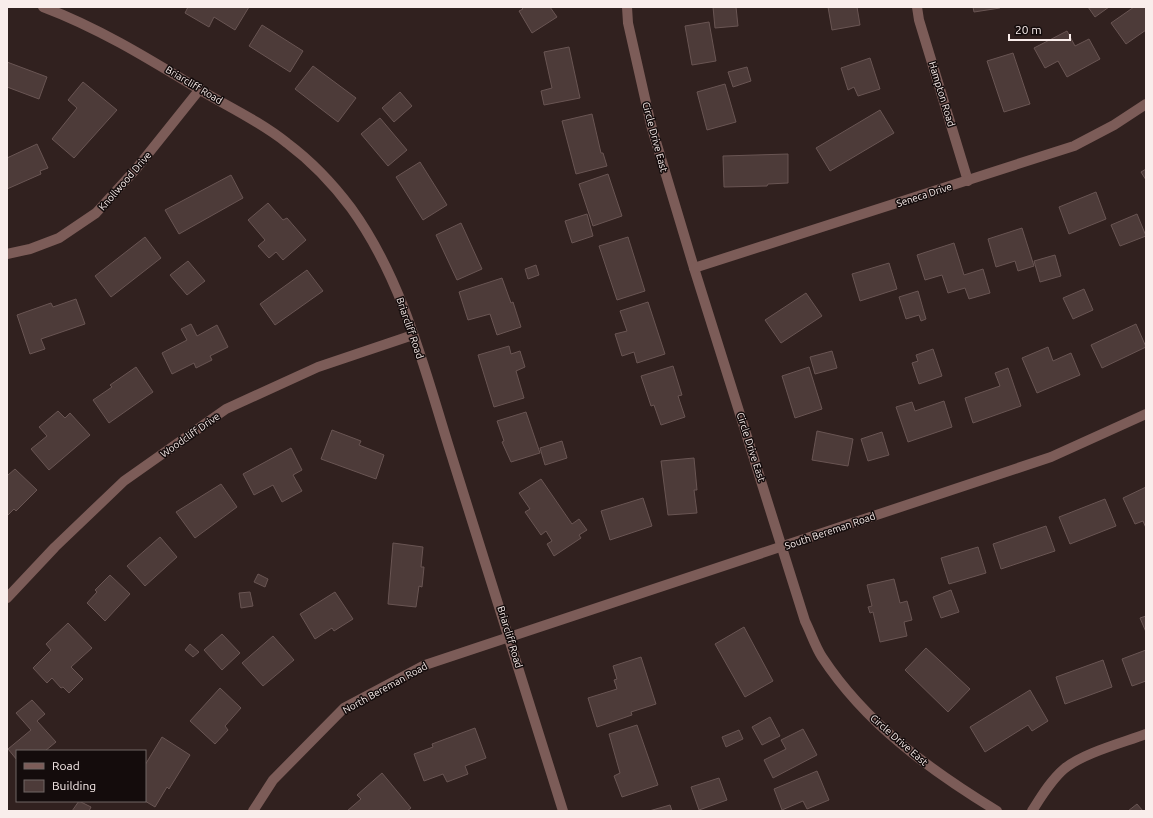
<svg xmlns="http://www.w3.org/2000/svg" width="1153" height="818" viewBox="0 0 1153 818" font-family="Ubuntu,sans-serif">
  <style>
    .building { fill: #4d3b39; stroke: #695553 }
    .lines { fill: none; stroke-linecap: round; stroke-linejoin: round }
    .street { stroke: #7c5c58; stroke-width: 10 }
    .labels { text-anchor: middle; dominant-baseline: central; stroke-width: 3; stroke-linejoin: round; paint-order: stroke }
    .street-label { font-size: 10px; fill: #f9edeb; stroke: #140c0c }
  </style>
  <rect width="100%" height="100%" fill="#31211f"/>
  <g class="building">
    <path d="M188,7H249L235,30L214,17L209,27L185,13Z"/>
    <path d="M521,7H550L557,17L532,33L519,11L523,9Z"/>
    <path d="M713,7H736L738,26L715,28Z"/>
    <path d="M828,7H857L860,25L832,30Z"/>
    <path d="M973,7H999L1000,8L974,12Z"/>
    <path d="M1088,7H1109L1095,17Z"/>
    <path d="M1134,7H1146V30L1126,44L1111,23Z"/>
    <path d="M709,22L716,61L692,65L685,26Z"/>
    <path d="M262,25L303,51L290,72L249,46Z"/>
    <path d="M1067,31L1075,46L1089,39L1100,59L1067,77L1058,61L1045,68L1034,48Z"/>
    <path d="M569,47L580,98L544,105L541,91L552,88L544,52Z"/>
    <path d="M1013,53L1030,104L1004,112L987,61Z"/>
    <path d="M870,58L880,89L858,96L854,87L848,90L841,68Z"/>
    <path d="M7,62L47,77L39,99L7,87Z"/>
    <path d="M313,66L356,98L338,122L295,89Z"/>
    <path d="M747,67L751,81L733,87L728,72Z"/>
    <path d="M83,82L117,110L74,158L52,139L77,108L68,100Z"/>
    <path d="M725,84L736,122L707,130L697,92Z"/>
    <path d="M400,92L412,106L394,122L382,108Z"/>
    <path d="M880,110L894,133L830,171L816,148Z"/>
    <path d="M592,114L601,153H603L607,166L576,174L562,121Z"/>
    <path d="M380,118L407,150L388,166L361,134Z"/>
    <path d="M37,144L48,168L40,171L41,174L7,189V158Z"/>
    <path d="M788,154V183L768,184L767,186L724,187L723,156Z"/>
    <path d="M420,162L447,205L423,220L396,177Z"/>
    <path d="M1146,169V180L1141,172Z"/>
    <path d="M608,174L622,216L593,226L579,184Z"/>
    <path d="M231,175L243,198L179,234L165,210Z"/>
    <path d="M1096,192L1106,219L1069,234L1059,207Z"/>
    <path d="M268,203L283,220L287,218L306,240L283,260L276,252L269,258L258,246L265,240L248,220Z"/>
    <path d="M587,214L593,236L572,243L565,221Z"/>
    <path d="M1137,214L1146,236L1120,246L1111,225Z"/>
    <path d="M461,223L482,269L457,280L436,235Z"/>
    <path d="M1022,228L1034,266L1018,271L1015,261L996,267L988,239Z"/>
    <path d="M145,237L161,258L111,297L95,276Z"/>
    <path d="M628,237L645,291L617,300L599,246Z"/>
    <path d="M954,243L964,275L983,269L990,293L969,299L965,288L948,293L942,275L925,280L917,255Z"/>
    <path d="M1055,255L1061,276L1040,282L1034,261Z"/>
    <path d="M188,261L205,281L187,295L170,275Z"/>
    <path d="M889,263L897,289L860,301L852,274Z"/>
    <path d="M536,265L539,275L528,279L525,269Z"/>
    <path d="M307,270L323,291L275,325L260,304Z"/>
    <path d="M502,278L511,303L513,302L521,327L497,335L490,314L468,320L459,292Z"/>
    <path d="M1084,289L1093,310L1073,319L1063,298Z"/>
    <path d="M918,291L926,319L921,321L919,315L906,319L899,297Z"/>
    <path d="M806,293L822,316L781,343L765,320Z"/>
    <path d="M76,299L85,324L41,339L45,349L30,354L17,315L51,303L53,307Z"/>
    <path d="M648,302L665,354L637,363L634,352L622,356L615,334L627,331L620,311Z"/>
    <path d="M191,324L197,336L217,325L228,347L210,356L212,360L196,368L194,363L172,374L162,353L187,340L181,329Z"/>
    <path d="M1136,324L1146,347L1102,368L1091,345Z"/>
    <path d="M509,346L511,354L520,351L525,367L516,371L524,398L494,407L478,355Z"/>
    <path d="M1048,347L1053,361L1071,353L1080,375L1037,393L1022,358Z"/>
    <path d="M933,349L942,376L919,384L912,363L918,361L916,355Z"/>
    <path d="M832,351L837,368L815,374L810,357Z"/>
    <path d="M673,366L682,395L678,396L685,417L661,425L654,405L651,406L641,376Z"/>
    <path d="M136,367L153,392L109,423L93,400L112,387L110,385Z"/>
    <path d="M809,367L822,409L795,418L782,376Z"/>
    <path d="M1008,368L1021,406L973,423L965,398L1000,386L995,373Z"/>
    <path d="M944,401L952,427L908,442L896,407L912,402L915,411Z"/>
    <path d="M58,411L65,418L70,413L90,435L49,470L31,449L47,436L39,427Z"/>
    <path d="M526,412L540,453L511,462L502,442L504,441L497,421Z"/>
    <path d="M332,430L361,441L359,445L384,455L376,479L321,459Z"/>
    <path d="M817,431L853,439L848,466L812,460Z"/>
    <path d="M882,432L889,455L868,461L861,439Z"/>
    <path d="M562,441L567,458L545,465L540,448Z"/>
    <path d="M291,448L302,470L293,475L302,491L282,502L273,485L254,495L243,474Z"/>
    <path d="M694,458L697,490H694L697,513L668,515L661,461Z"/>
    <path d="M15,469L37,490L16,511L14,509L7,516V474L8,475Z"/>
    <path d="M541,479L572,524L579,519L587,530L579,535L581,538L554,556L547,544L552,541L546,531L541,535L525,512L530,509L519,493Z"/>
    <path d="M221,484L237,507L195,538L176,512Z"/>
    <path d="M1146,487V528L1143,521L1135,524L1123,498Z"/>
    <path d="M643,498L652,526L610,540L601,511Z"/>
    <path d="M1105,499L1116,526L1070,544L1059,517Z"/>
    <path d="M1046,526L1055,551L1001,569L993,544Z"/>
    <path d="M160,537L177,557L145,586L127,566Z"/>
    <path d="M393,543L423,547L421,567H424L422,587L419,586L416,607L388,604Z"/>
    <path d="M978,547L986,573L949,584L941,558Z"/>
    <path d="M258,574L268,579L265,587L254,582Z"/>
    <path d="M110,575L130,594L105,621L87,603L97,592L95,590Z"/>
    <path d="M894,579L900,603L907,601L912,620L904,622L907,636L880,642L873,612L870,613L868,607L872,606L867,585Z"/>
    <path d="M951,590L959,612L941,618L933,597Z"/>
    <path d="M250,592L253,606L241,608L239,593Z"/>
    <path d="M335,592L353,619L334,631L332,628L315,639L300,614Z"/>
    <path d="M1146,616V632L1140,618Z"/>
    <path d="M68,623L92,648L71,667L83,679L69,693L63,687L61,688L52,678L47,683L33,668L51,650L46,644Z"/>
    <path d="M744,627L773,681L745,697L715,644Z"/>
    <path d="M222,634L240,653L222,670L204,650Z"/>
    <path d="M273,636L294,660L263,686L242,663Z"/>
    <path d="M190,644L199,652L193,657L185,650Z"/>
    <path d="M926,648L970,689L948,712L905,670Z"/>
    <path d="M1146,650V681L1132,686L1122,659Z"/>
    <path d="M641,657L656,704L631,712L632,715L597,727L588,698L617,689L614,680L617,679L613,666Z"/>
    <path d="M1103,660L1112,687L1065,704L1056,677Z"/>
    <path d="M220,688L241,708L225,726L228,730L215,744L190,721Z"/>
    <path d="M1030,690L1048,721L1032,731L1028,725L985,752L970,727Z"/>
    <path d="M32,700L45,714L37,721L56,742L45,751H17V760L8,749L31,730L16,713Z"/>
    <path d="M770,717L780,736L762,745L752,727Z"/>
    <path d="M637,725L658,785L622,797L614,776L620,773L609,734Z"/>
    <path d="M475,728L486,758L465,766L468,774L447,782L443,774L424,781L414,754L433,747L432,744Z"/>
    <path d="M803,729L817,755L773,778L764,760L786,749L781,740Z"/>
    <path d="M739,730L743,739L726,747L722,737Z"/>
    <path d="M162,737L190,755L169,789L167,787L155,807L145,801V765Z"/>
    <path d="M817,771L829,800L807,809L803,801L782,810L774,789Z"/>
    <path d="M382,773L411,808L407,811H347L361,799L357,795Z"/>
    <path d="M719,778L727,800L699,810L691,787Z"/>
    <path d="M79,801L91,807L89,811H72Z"/>
    <path d="M1137,804L1143,811H1128Z"/>
    <path d="M670,805L672,811H649Z"/>
  </g>
  <g class="lines">
    <g class="street">
      <path d="M43,7C99,28 149,59 200,90C229,107 261,122 287,143C311,161 333,184 351,208C404,281 425,372 452,457C490,575 527,693 563,811"/>
      <path d="M627,7L628,23L651,125L694,268L805,621C811,633 815,646 822,657C866,724 930,770 997,811"/>
      <path d="M917,7L919,20L968,181"/>
      <path d="M7,254L30,249L59,238L96,213L136,169L200,89"/>
      <path d="M694,268L1074,146L1114,125L1146,104"/>
      <path d="M7,598L55,547L124,481L226,409L318,367L413,335"/>
      <path d="M253,811L273,780L344,708L425,665L1051,457L1146,414"/>
      <path d="M1032,811C1041,797 1051,780 1064,769C1083,753 1122,743 1146,734"/>
    </g>
  </g>
  <g class="labels">
    <g class="street-label">
      <text transform="translate(194 85) rotate(31)">Briarcliff Road</text>
      <text transform="translate(942 94) rotate(73)">Hampton Road</text>
      <text transform="translate(655 137) rotate(75)">Circle Drive East</text>
      <text transform="translate(125 181) rotate(-49)">Knollwood Drive</text>
      <text transform="translate(924 195) rotate(-18)">Seneca Drive</text>
      <text transform="translate(410 328) rotate(71)">Briarcliff Road</text>
      <text transform="translate(190 435) rotate(-35)">Woodcliff Drive</text>
      <text transform="translate(751 447) rotate(72)">Circle Drive East</text>
      <text transform="translate(830 531) rotate(-19)">South Bereman Road</text>
      <text transform="translate(510 637) rotate(73)">Briarcliff Road</text>
      <text transform="translate(385 688) rotate(-29)">North Bereman Road</text>
      <text transform="translate(899 740) rotate(41)">Circle Drive East</text>
    </g>
  </g>
  <rect width="1153" height="818" fill="none" stroke="#f9edeb" stroke-width="16"/>
  <rect x="16" y="750" width="130" height="52" fill="#140c0c" stroke="#706665"/>
  <rect x="24" y="763" width="20" height="6" fill="#7c5c58" stroke="#706665"/>
  <text x="52" y="770" font-size="12" fill="#f9edeb">Road</text>
  <rect x="24" y="780" width="20" height="12" fill="#4d3b39" stroke="#706665"/>
  <text x="52" y="790" font-size="12" fill="#f9edeb">Building</text>
  <path d="M1009 34v6h61v-6" fill="none" stroke="#f9edeb" stroke-width="2"/>
  <text x="1015" y="34" font-size="12" fill="#f9edeb" stroke="#140c0c" stroke-width="3" paint-order="stroke">20 m</text>
</svg>
